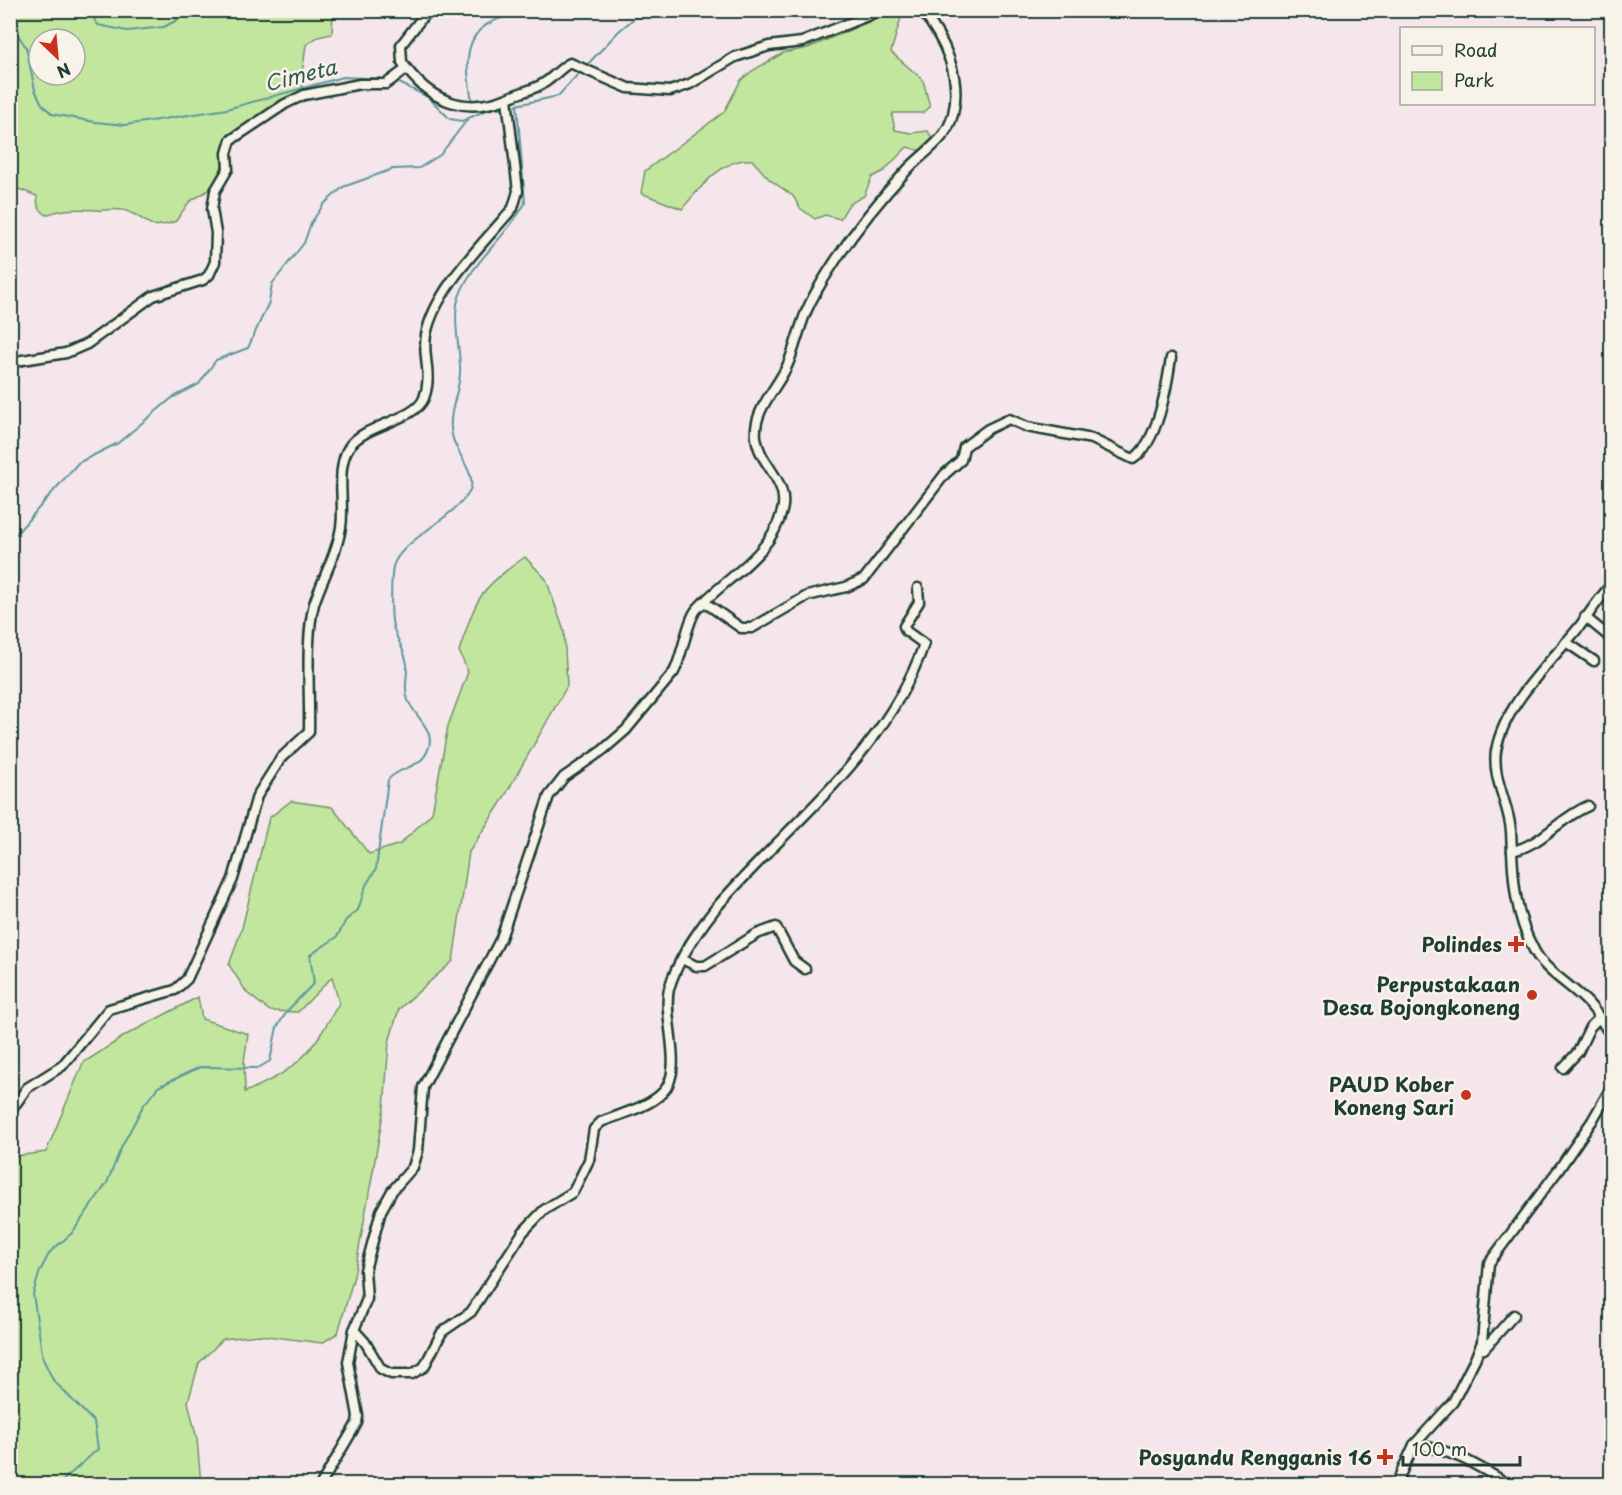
<svg xmlns="http://www.w3.org/2000/svg" width="1622" height="1495" viewBox="0 0 1622 1495" font-family="'Playpen Sans',sans-serif">
  <style>
    .green { fill: #c3e69f; stroke: #71926a; stroke-width: 1.5; fill-rule: evenodd }
    .lines { fill: none; stroke-linecap: round; stroke-linejoin: round }
    .stream { stroke: #5c989c; stroke-width: 2 }
    .street-casing { stroke: #1f3d34; stroke-width: 13 }
    .street { stroke: #f7f3e8; stroke-width: 8 }
    .poi-dot { fill: #c8321e; stroke: #f7f3e8; stroke-width: 2 }
    .labels { text-anchor: middle; dominant-baseline: central; stroke-width: 5; stroke-linejoin: round; paint-order: stroke }
    .poi-label { font-size: 20px; font-weight: bold; fill: #1f3d34; stroke: #f7f3e8; text-anchor: end }
    .water-label { font-size: 21px; font-style: italic; fill: #335b57; stroke: #f7f3e8 }
  </style>
  <rect width="100%" height="100%" fill="#f5e6eb"/>
  <filter id="ink" filterUnits="userSpaceOnUse"><feTurbulence type="fractalNoise" baseFrequency=".0167" numOctaves="2"/><feDisplacementMap in="SourceGraphic" scale="12" xChannelSelector="R" yChannelSelector="G"/><feConvolveMatrix kernelMatrix="1 2 1 2 8 2 1 2 1" color-interpolation-filters="sRGB"/></filter>
  <g filter="url(#ink)">
    <g class="green">
      <path d="M333,10L332,34L318,37L306,45L302,74L303,91L239,130L212,188L189,202L176,221C148,232 151,221 129,212C118,207 107,211 96,210C77,209 65,208 46,215L38,207L37,196L11,186L10,11ZM39,39H75V75H39Z"/>
      <path d="M887,14H902L891,52L923,80L930,107L922,113H893L892,116L895,130L911,133L928,131L934,142L921,151L907,147L904,150L884,171L872,177L864,196L849,204L840,219L825,215L815,219L800,208L793,196L769,179L752,160C723,157 699,189 682,209L641,193L645,171L724,112L741,80L752,71L783,53L808,48Z"/>
      <path d="M525,557L546,579L564,631L567,686L502,801L469,852L453,961L399,1009L389,1042L384,1108L372,1177L354,1276L338,1333L322,1343L259,1335L223,1339L199,1363L188,1402L197,1439L201,1484H11L10,1168L16,1156L46,1152L83,1063L126,1035L198,997L202,1019L248,1034L244,1062L245,1092C300,1068 310,1055 339,1003L332,977L298,1012L270,1011L247,993L229,965L242,928L269,818L291,801L332,807L369,854L400,844L432,813L448,726L468,672L459,651C477,597 478,590 525,557Z"/>
    </g>
    <g class="lines">
      <g class="stream">
        <path d="M88,10L98,25L127,31L164,27L177,20L184,10"/>
        <path d="M10,23L26,47L35,90L42,104L52,114L95,122L125,125L227,109L343,77L387,79"/>
        <path d="M585,67L619,31L644,10"/>
        <path d="M395,81L428,97L450,119L462,121L489,109L506,107"/>
        <path d="M472,101C467,74 460,36 492,22C501,17 513,15 523,10"/>
        <path d="M512,106L558,96L581,71"/>
        <path d="M10,541L78,463L118,443L172,398L199,384L216,360L248,348L269,302L272,284L304,243L311,223L324,204L343,187L393,169L419,168L440,155L467,120"/>
        <path d="M59,1484L98,1449L94,1422L53,1380L43,1359L33,1294L40,1271L50,1252L72,1233L107,1183L121,1148L143,1106L158,1087L200,1067L258,1068L270,1061L277,1027L288,1010L314,983L310,955L337,937L346,920L358,910L366,885L376,869L388,780C399,766 418,770 427,752C438,731 415,718 408,700C403,687 408,677 407,664C405,651 396,638 393,626C390,614 391,578 393,567C399,541 458,516 470,490C477,474 455,452 452,435C447,414 459,394 460,373C461,351 453,326 457,304C466,265 507,238 525,203L517,105"/>
      </g>
      <g class="street-casing">
        <g id="street">
          <path d="M428,10L401,45L402,62C429,102 466,116 510,97C521,92 533,90 544,83C554,77 560,68 570,63L628,88L670,91L690,84L735,57L769,46L802,42L882,10"/>
          <path d="M10,362L66,353L87,344L153,296L203,280L209,275L215,262L216,233L212,209L215,191L228,169L227,153L231,140L285,104L304,95L360,84H386L406,69"/>
          <path d="M1612,584C1599,598 1590,613 1579,627C1550,663 1504,704 1496,751C1492,779 1509,804 1511,831C1513,872 1513,912 1534,950C1546,973 1572,985 1589,1004C1598,1013 1604,1026 1612,1037"/>
          <path d="M704,602L741,628H752L807,596L846,587L864,579L945,474L961,460L964,447L988,429L1009,419L1027,427L1092,439L1133,459C1158,443 1167,386 1171,358"/>
          <path d="M1585,617L1612,639"/>
          <path d="M1566,642L1594,661"/>
          <path d="M1512,851C1542,845 1559,818 1588,806"/>
          <path d="M682,959L696,966H705L757,934L776,927L794,961L805,969"/>
          <path d="M1563,1068L1578,1052L1590,1027L1599,1018"/>
          <path d="M10,1112L27,1088L62,1066L109,1009L175,990L187,979L233,879L257,796L281,758L309,732C310,696 305,638 314,604C322,579 337,554 341,527C345,502 335,469 349,447C364,424 415,421 424,398C433,374 422,357 426,335C435,289 483,244 513,208L518,191L507,99"/>
          <path d="M354,1330L365,1342L381,1369L391,1374H412L424,1367L442,1332L471,1312L523,1232L544,1210L573,1192L589,1160L594,1129L601,1122C620,1114 648,1108 663,1092C685,1070 662,1016 669,989C677,960 697,932 715,909C788,824 886,754 924,644L906,631L904,626L919,602L918,588"/>
          <path d="M1479,1350L1484,1349L1514,1315"/>
          <path d="M1414,1445C1450,1448 1478,1466 1508,1484"/>
          <path d="M321,1484L357,1423L358,1416L348,1362L354,1330L367,1299L365,1270L381,1211L392,1191L413,1167L418,1151L423,1087L501,938L549,796L564,777L603,750L626,730L674,672C682,657 688,618 697,609C725,578 771,556 782,511C790,481 759,465 756,437C753,409 778,388 788,364C795,347 799,329 806,312C812,298 821,283 830,269C852,234 880,199 908,169C925,151 947,140 953,114C962,77 945,39 921,10"/>
          <path d="M1396,1484L1414,1445L1453,1402L1475,1359L1482,1342L1489,1263L1559,1169L1592,1121L1612,1086"/>
        </g>
      </g>
      <use href="#street" class="street"/>
    </g>
  </g>
  <g class="poi-dot">
    <path d="M1513 935h6v6h6v6h-6v6h-6v-6h-6v-6h6z"/>
    <circle cx="1532" cy="995" r="6"/>
    <circle cx="1466" cy="1095" r="6"/>
    <path d="M1382 1448h6v6h6v6h-6v6h-6v-6h-6v-6h6z"/>
  </g>
  <g class="labels">
    <g class="poi-label">
      <text x="1502" y="944">Polindes</text>
      <text x="1520" y="984">Perpustakaan<tspan x="1520" dy="23">Desa Bojongkoneng</tspan></text>
      <text x="1454" y="1084">PAUD Kober<tspan x="1454" dy="23">Koneng Sari</tspan></text>
      <text x="1372" y="1457">Posyandu Rengganis 16</text>
    </g>
    <g class="water-label">
      <text transform="translate(300 74) rotate(-14)">Cimeta</text>
    </g>
  </g>
  <rect width="1622" height="1495" fill="none" stroke="#f7f3e8" stroke-width="36"/>
  <rect x="18" y="18" width="1586" height="1459" fill="none" stroke="#1f3d34" stroke-width="2" filter="url(#ink)"/>
  <rect x="1400" y="27" width="195" height="78" fill="#f7f3e8" stroke="#a1aaa0" stroke-width="1.5"/>
  <rect x="1412" y="46" width="30" height="9" fill="#f7f3e8" stroke="#a1aaa0" stroke-width="1.5"/>
  <text x="1454" y="57" font-size="18" fill="#1f3d34">Road</text>
  <rect x="1412" y="72" width="30" height="18" fill="#c3e69f" stroke="#a1aaa0" stroke-width="1.5"/>
  <text x="1454" y="87" font-size="18" fill="#1f3d34">Park</text>
  <g transform="translate(57 57) rotate(154)"><circle r="28" fill="#f7f3e8" stroke="#a1aaa0" stroke-width="1.5"/>
  <path d="M0-4.5L10 22L0 15L-10 22Z" fill="#c8321e"/>
  <text y="-9" font-size="16" font-weight="bold" text-anchor="middle" fill="#1f3d34">N</text>
  </g>
  <path d="M1403 1456v9h117v-9" fill="none" stroke="#1f3d34" stroke-width="3"/>
  <text x="1412" y="1456" font-size="18" fill="#1f3d34" stroke="#f7f3e8" stroke-width="4.5" paint-order="stroke">100 m</text>
</svg>
